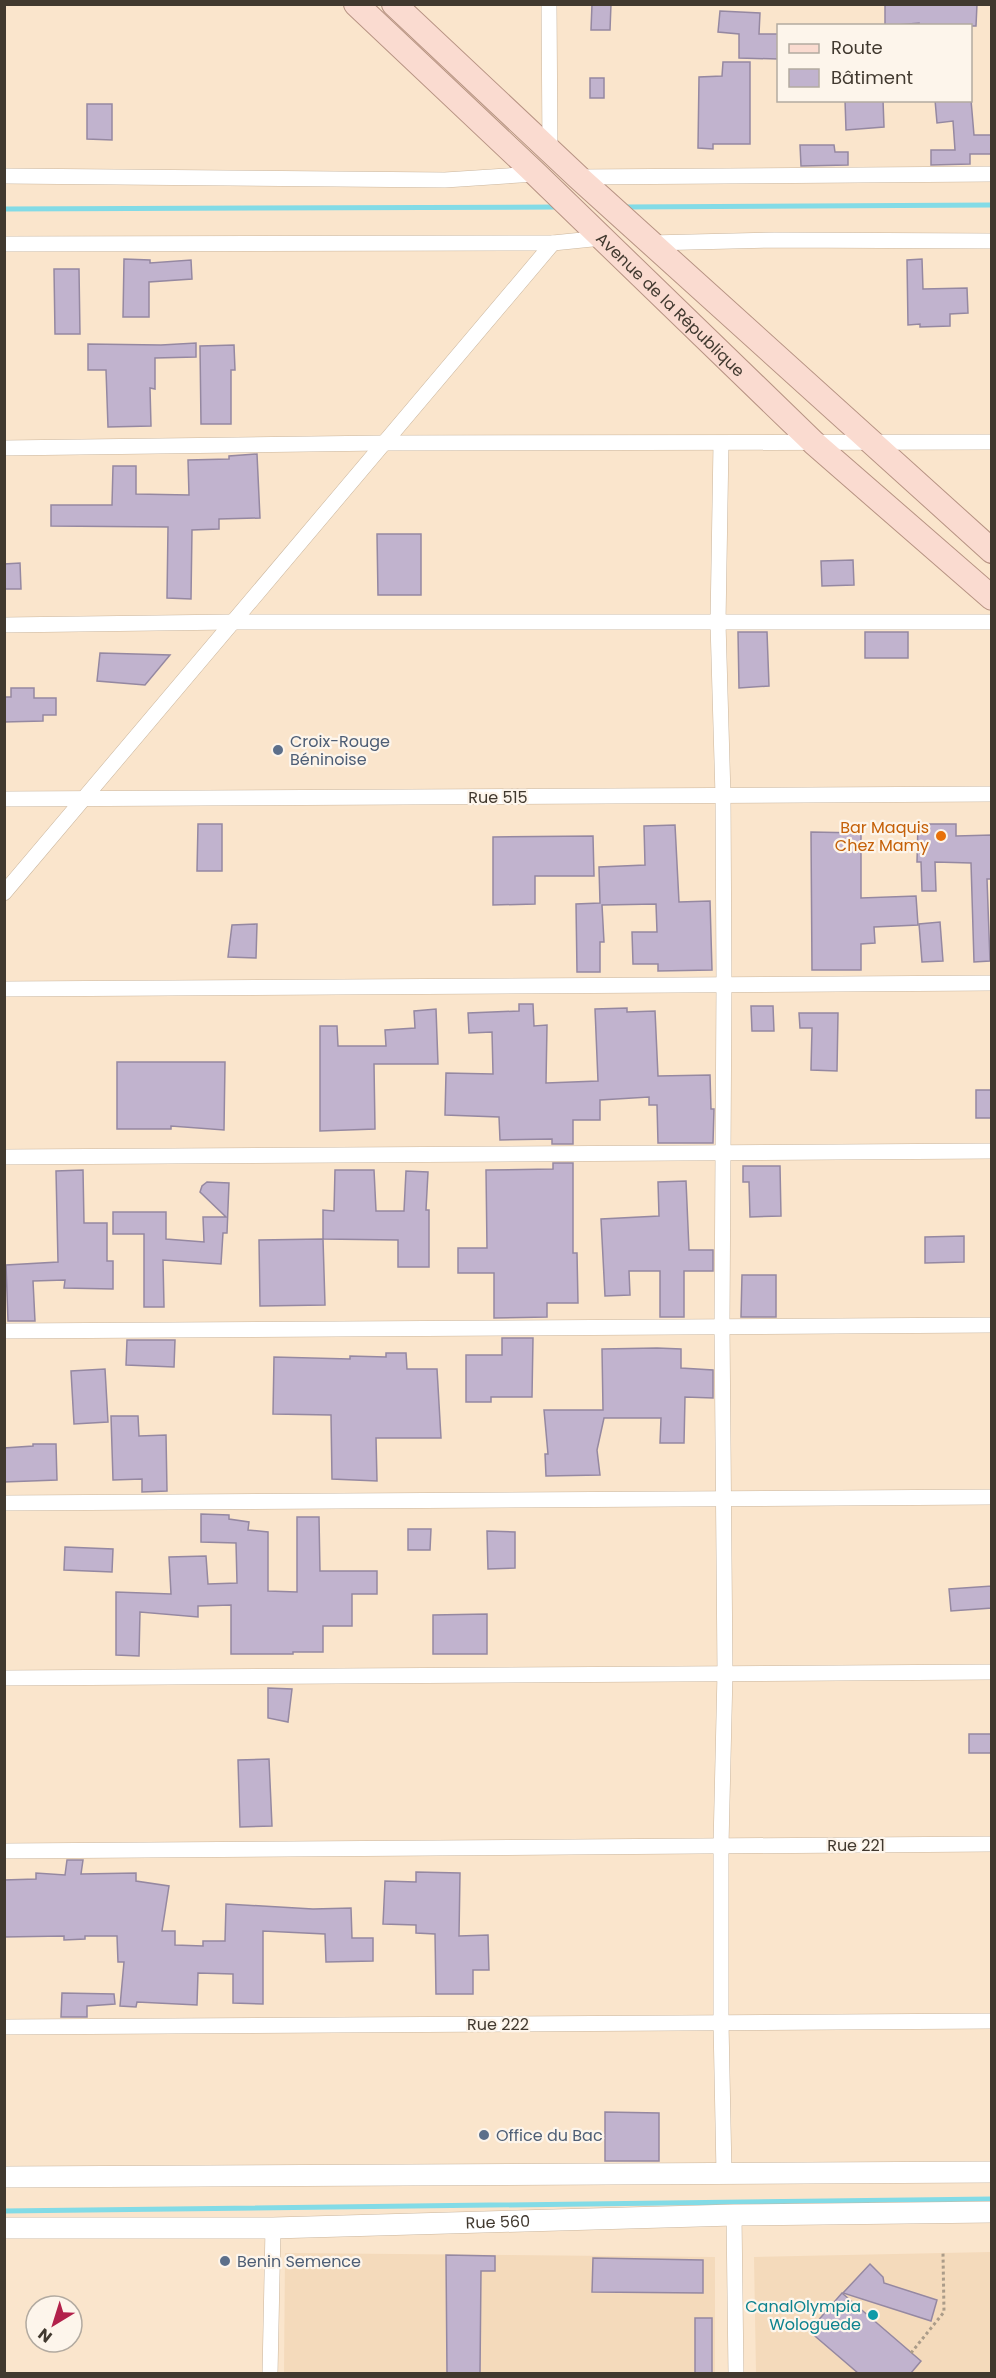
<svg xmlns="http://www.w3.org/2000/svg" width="996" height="2378" viewBox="0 0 996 2378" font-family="Poppins,sans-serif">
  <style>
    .built { fill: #f4dabb }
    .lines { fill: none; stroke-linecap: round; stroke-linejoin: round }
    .stream { stroke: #82dbe6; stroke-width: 5 }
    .building { fill: #c1b3ce; stroke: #9588a1; stroke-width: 1.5 }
    .street-casing { stroke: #cab69e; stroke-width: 16 }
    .secondary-casing { stroke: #cab69e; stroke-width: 22 }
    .primary-casing { stroke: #b79383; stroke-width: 26 }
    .path { stroke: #ab9c89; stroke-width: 3; stroke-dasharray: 3 3; stroke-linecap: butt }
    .street { stroke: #fff; stroke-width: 15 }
    .secondary { stroke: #fff; stroke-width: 21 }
    .primary { stroke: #fadbd0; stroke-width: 24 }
    .service-dot { fill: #5c6f8a; stroke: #fdf5eb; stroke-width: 2 }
    .food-dot { fill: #e8710a; stroke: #fdf5eb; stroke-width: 2 }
    .culture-dot { fill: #0f9aa8; stroke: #fdf5eb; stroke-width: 2 }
    .labels { text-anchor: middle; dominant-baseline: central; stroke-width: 4.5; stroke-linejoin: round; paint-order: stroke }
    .street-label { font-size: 16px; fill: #41392f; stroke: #fdf5eb }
    .service-label { font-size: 16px; fill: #4e5e75; stroke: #fdf5eb; text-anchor: start }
    .food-label { font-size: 16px; fill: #c56008; stroke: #fdf5eb; text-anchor: end }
    .culture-label { font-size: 16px; fill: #0d838f; stroke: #fdf5eb; text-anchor: end }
  </style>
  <rect width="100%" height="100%" fill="#fae5cc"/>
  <g class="built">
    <path d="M991,2252V2373H756L754,2257Z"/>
    <path d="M285,2253L715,2257V2373L284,2374Z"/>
  </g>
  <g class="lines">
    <g class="stream">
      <path d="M624,207L992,205"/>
      <path d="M4,209L558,207"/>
      <path d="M4,2211L992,2199"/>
    </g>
  </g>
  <g class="building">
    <path d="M592,4H611L610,30H591Z"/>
    <path d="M885,4H977L976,26H919V23L885,26Z"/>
    <path d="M720,11L760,13L759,34H778V59L739,58V34L718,32Z"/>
    <path d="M723,62H750V144H713V149L698,148L699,77L722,76Z"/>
    <rect x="590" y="78" width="14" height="20"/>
    <path d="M845,100H883L884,127L846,130Z"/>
    <path d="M935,100H971L974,135H992V154H970V164L931,165V150H955L953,121L937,123Z"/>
    <path d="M87,104H112V140L87,139Z"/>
    <path d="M800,145H834L835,152H848V165L801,166Z"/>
    <path d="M124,259L150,260V263L191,260L192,279L149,282V317H123Z"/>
    <path d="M922,259L923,289L967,288L968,313L950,314V326L920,327V324L908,325L907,260Z"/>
    <path d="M54,269H79L80,334H55Z"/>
    <path d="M196,343V357L155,358V389L150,388L151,426L108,427L106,370H88V344L161,345Z"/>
    <path d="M234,345L235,370H231V424H201L200,346Z"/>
    <path d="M257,454L260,518L219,519V529L192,530L191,599L167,598L168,527L51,526V505H112L113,466H136V494L189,495L188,460L229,459V456Z"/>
    <path d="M377,534H421V595H378Z"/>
    <path d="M853,560L854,585L822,586L821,561Z"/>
    <path d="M20,563L21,589H4V564Z"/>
    <path d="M738,632H767L769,686L739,688Z"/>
    <rect x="865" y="632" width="43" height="26"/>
    <path d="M100,653L170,655L145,685L97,681Z"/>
    <path d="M11,688H34V698H56V715H43V721L4,722V697H11Z"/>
    <path d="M198,824H222V871H197Z"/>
    <path d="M918,824H956V836L992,835V879H987L990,961L974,962L971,863L935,862L936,891H922L921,862H917Z"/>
    <path d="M675,825L679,902L710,901L712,970L658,971V964H633L632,932H657L656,904L602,905L604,942H600V972H577L576,904L600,903L599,867L645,865L644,826Z"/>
    <path d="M811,832L861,833V898L916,896L918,925L874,927L875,943L861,944V970H812Z"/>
    <path d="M593,836L594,876H535V904L493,905V837Z"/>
    <path d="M940,922L943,961L922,962L919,924Z"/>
    <path d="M257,924L256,958L228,957L232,925Z"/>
    <path d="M519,1004H533L534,1026L547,1025L546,1083L598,1081L595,1009L627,1008V1012L655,1011L658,1076L710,1075L711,1109H714L713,1143H658L657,1105H649V1097L600,1100V1120H573V1144H552V1139L500,1140L499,1117L445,1115L446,1073L493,1074L492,1032L469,1033L468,1013L519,1011Z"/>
    <path d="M751,1006H773L774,1031H752Z"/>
    <path d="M436,1009L438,1064H374L375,1129L320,1131V1026H337L338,1046H386L385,1030L415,1028L414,1011Z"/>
    <path d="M799,1013H838L837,1071L811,1070L812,1028H800Z"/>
    <path d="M117,1062H225L224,1130L171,1126V1129H117Z"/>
    <rect x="976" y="1090" width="16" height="28"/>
    <path d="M553,1163H573V1253H577L578,1303H547V1317L494,1318V1273H458V1248H487L486,1170L553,1169Z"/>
    <path d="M743,1166H780L781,1216L750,1217L749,1182H743Z"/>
    <path d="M83,1170L84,1223H107V1261H113V1289L64,1288L65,1280L33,1281L35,1321H8L6,1265L58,1262L56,1171Z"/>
    <path d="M335,1170H374L376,1211H404L406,1171L428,1172L426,1210H429V1267H398V1240L323,1239V1210L334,1211Z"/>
    <path d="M686,1181L689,1250H713V1271H684V1317H660V1271H629L630,1295L605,1296L601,1219L659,1216L658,1182Z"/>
    <path d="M207,1182L229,1183L227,1233H223L221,1264L163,1260L164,1307H144V1234H113V1212H166V1239L204,1242L203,1217H226L200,1192L202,1186Z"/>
    <path d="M964,1236V1262L925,1263V1237Z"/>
    <path d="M323,1239L325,1305L260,1306L259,1240Z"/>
    <path d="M742,1275H776V1317H741Z"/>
    <path d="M502,1338H533L532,1397H491V1402H466V1355H502Z"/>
    <path d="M127,1340H175L174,1367L126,1365Z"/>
    <path d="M657,1348L681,1349V1368L713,1370V1398L685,1397L684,1443H660L661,1418H604L597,1450L600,1475L546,1476L545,1454H548L544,1410H603L602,1349Z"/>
    <path d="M386,1353H406L407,1369H437L441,1438H376L377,1481L332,1479L331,1415L273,1414L274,1357L350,1359V1356L386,1357Z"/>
    <path d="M105,1369L108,1422L74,1424L71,1371Z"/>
    <path d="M111,1416H138L139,1436L166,1435L167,1491L142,1492V1479L113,1480Z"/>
    <path d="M33,1444H56L57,1480L4,1482V1448L33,1446Z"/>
    <path d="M201,1514L229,1515V1519L249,1522L248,1530L268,1532V1591L297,1592V1517H319L320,1571H377V1594H352V1626H323V1652H293V1654H231V1605L198,1606V1617L140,1612L139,1656L116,1655V1592L171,1594L169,1557L206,1556L208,1584L237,1583L236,1543L201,1542Z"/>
    <path d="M408,1529H431L430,1550H408Z"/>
    <path d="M487,1531L515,1532V1568L488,1569Z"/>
    <path d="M65,1547L113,1549L112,1572L64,1570Z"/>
    <path d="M992,1586V1608L951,1611L949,1589Z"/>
    <path d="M487,1614V1654H433V1615Z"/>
    <path d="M268,1688L292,1689L288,1722L268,1718Z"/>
    <rect x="969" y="1734" width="23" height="19"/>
    <path d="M269,1759L272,1826L240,1827L238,1760Z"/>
    <path d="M67,1860H83L81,1874L136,1873V1881L169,1886L162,1931H175V1945L203,1946V1941H225L226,1904L313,1909L351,1908L352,1938H373V1961L326,1962L325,1934L263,1931V2004L233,2003V1974L198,1973L197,2005L137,2002L136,2007L120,2006L124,1962H118L117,1936H85V1939L64,1940V1936L4,1937V1880L36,1879V1873L65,1875Z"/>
    <path d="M416,1872L460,1873L459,1936L488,1935L489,1970H473V1994H436L435,1934L416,1933V1925L383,1924L385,1881L416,1882Z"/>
    <path d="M62,1993L114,1994L115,2004L87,2006V2017H61Z"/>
    <path d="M605,2112L659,2113V2161H605Z"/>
    <path d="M446,2255L495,2256V2271H481L480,2373H447Z"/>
    <path d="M593,2258L703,2260V2293L592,2292Z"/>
    <path d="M870,2264L883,2277L884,2283L937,2300L931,2321L843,2293Z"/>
    <path d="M842,2293L921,2361L911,2373H858L809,2331Z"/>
    <rect x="695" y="2318" width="17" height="55"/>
  </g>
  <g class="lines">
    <g class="street-casing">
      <g id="street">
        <path d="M549,4L550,149"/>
        <path d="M4,176L445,180L536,174"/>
        <path d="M578,177L992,174"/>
        <path d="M650,243L774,240L992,241"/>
        <path d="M4,244L553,243L602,238"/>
        <path d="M721,444L718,623L723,796L724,984L722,1325L725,1673L721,1845V2023L724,2173"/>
        <path d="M4,448L384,443L992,442"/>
        <path d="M4,625L233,622H992"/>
        <path d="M4,799L992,794"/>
        <path d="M4,893L553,243"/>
        <path d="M4,989L992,983"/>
        <path d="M4,1157L992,1151"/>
        <path d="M4,1331L992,1325"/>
        <path d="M4,1503L992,1497"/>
        <path d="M4,1678L992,1672"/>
        <path d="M4,1851L992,1844"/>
        <path d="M4,2027L992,2021"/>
        <path d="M734,2215L736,2374"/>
        <path d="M270,2374L273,2228"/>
      </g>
    </g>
    <g class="secondary-casing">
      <g id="secondary">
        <path d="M4,2177L992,2172"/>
        <path id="s1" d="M4,2228H273L734,2215L992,2212"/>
      </g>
    </g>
    <g class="primary-casing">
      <g id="primary">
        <path id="s2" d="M356,4L536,174L814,443L992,598"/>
        <path d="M394,4L578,177L992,551"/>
      </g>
    </g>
    <path class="path" d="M911,2353L944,2312L943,2253"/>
    <use href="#street" class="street"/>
    <use href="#secondary" class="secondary"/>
    <use href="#primary" class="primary"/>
  </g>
  <g class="service-dot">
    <circle cx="278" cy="750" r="6"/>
    <circle cx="484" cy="2135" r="6"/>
    <circle cx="225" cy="2261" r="6"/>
  </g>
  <circle class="food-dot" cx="941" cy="836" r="6"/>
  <circle class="culture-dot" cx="873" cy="2315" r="6"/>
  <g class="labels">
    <g class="street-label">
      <text stroke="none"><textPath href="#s2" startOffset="435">Avenue de la République</textPath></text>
      <text x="498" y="797">Rue 515</text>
      <text x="856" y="1845">Rue 221</text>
      <text x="498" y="2024">Rue 222</text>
      <text stroke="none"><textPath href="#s1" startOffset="494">Rue 560</textPath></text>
    </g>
    <g class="service-label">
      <text x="290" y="741">Croix-Rouge<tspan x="290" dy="18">Béninoise</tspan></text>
      <text x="496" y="2135">Office du Bac</text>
      <text x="237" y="2261">Benin Semence</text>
    </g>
    <g class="food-label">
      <text x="929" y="827">Bar Maquis<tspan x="929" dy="18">Chez Mamy</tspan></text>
    </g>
    <g class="culture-label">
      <text x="861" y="2306">CanalOlympia<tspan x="861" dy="18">Wologuede</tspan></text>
    </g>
  </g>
  <rect width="996" height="2378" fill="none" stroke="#41392f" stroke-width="12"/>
  <rect x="777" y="24" width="195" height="78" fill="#fdf5eb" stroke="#b2aaa0" stroke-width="1.5"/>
  <rect x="789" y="44" width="30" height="9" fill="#fadbd0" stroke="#b2aaa0" stroke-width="1.5"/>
  <text x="831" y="54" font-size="18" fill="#41392f">Route</text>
  <rect x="789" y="69" width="30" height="18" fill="#c1b3ce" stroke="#b2aaa0" stroke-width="1.5"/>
  <text x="831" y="84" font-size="18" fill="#41392f">Bâtiment</text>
  <g transform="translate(54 2324) rotate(218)"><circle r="28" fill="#fdf5eb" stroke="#b2aaa0" stroke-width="1.5"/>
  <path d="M0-4.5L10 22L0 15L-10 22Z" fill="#b2214b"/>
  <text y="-9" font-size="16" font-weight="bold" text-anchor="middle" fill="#41392f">N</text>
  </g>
</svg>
